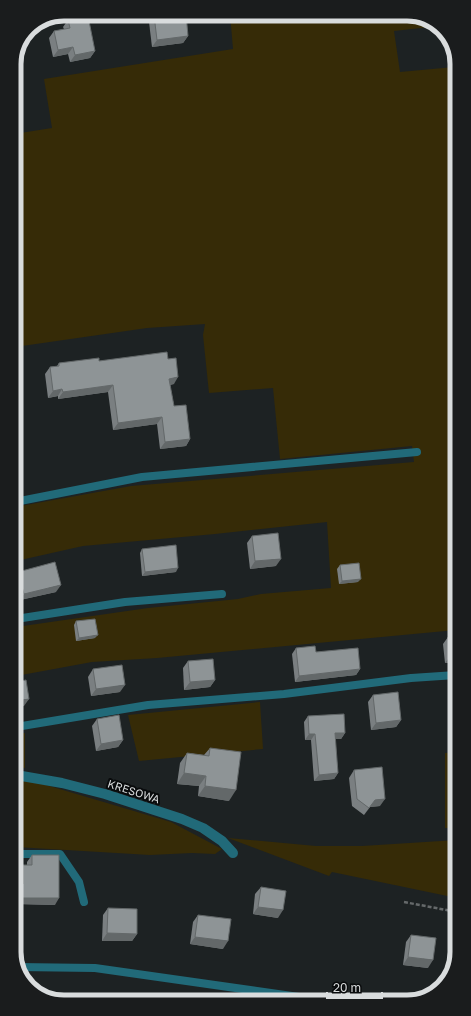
<svg xmlns="http://www.w3.org/2000/svg" width="471" height="1016" viewBox="0 0 471 1016" font-family="'Golos Text',sans-serif">
  <style>
    .green { fill: #362b07 }
    .lines { fill: none; stroke-linecap: round; stroke-linejoin: round }
    .path { stroke: #65696a; stroke-width: 2.5; stroke-dasharray: 4 2; stroke-linecap: butt }
    .service { stroke: #216a79; stroke-width: 8 }
    .minor { stroke: #216a79; stroke-width: 10 }
    .wall { fill: #7a7f81 }
    .shaded-wall { fill: #636869 }
    .building { fill: #8e9496; stroke: #636869 }
    .labels { text-anchor: middle; dominant-baseline: central; stroke-width: 4; stroke-linejoin: round; paint-order: stroke }
    .street-label { font-size: 11px; fill: #d9dcdd; stroke: #090b0c }
    .rim { fill: none; stroke: #d9dcdd; stroke-width: 5 }
  </style>
  <rect width="100%" height="100%" fill="#1d2223"/>
  <g class="green">
    <path d="M230,14H411L438,24L439,26L394,31L400,72L454,67L456,630L157,658L92,662L16,676V627L148,608L238,599L261,594L331,588L327,522L215,534L83,546L16,561L15,507L131,486L414,462L412,446L280,459L273,388L209,393L203,335L205,324L147,328L15,347L14,134L52,128L44,79L233,49Z"/>
    <path d="M260,702L263,749L139,761L128,715Z"/>
    <path d="M25,733V768L16,767V734Z"/>
    <path d="M456,752L457,828H445V753Z"/>
    <path d="M16,780L36,782L171,822L222,849L215,854L192,853L150,855L16,847Z"/>
    <path d="M228,838L316,846H362L457,840V898L332,872L329,876Z"/>
  </g>
  <g class="lines">
    <path class="path" d="M404,902L457,912"/>
    <g class="service">
      <path d="M15,502L142,477L417,452"/>
      <path d="M16,619L125,602L222,594"/>
      <path d="M16,727L148,705L284,694L411,678L456,675"/>
      <path d="M16,854H60L79,882L84,902"/>
      <path d="M17,967L95,968L320,1000"/>
    </g>
    <path class="minor" d="M16,775L62,783L105,794L182,819L203,828L222,841L233,853"/>
  </g>
  <g class="wall">
    <path d="M154,15L188,36L183,43L152,47L149,22Z"/>
    <path d="M68,20L95,51L90,58L70,62L68,54L53,57L49,38L54,31L64,29L63,27Z"/>
    <path d="M168,359L174,384L170,385L174,406L190,439L186,446L160,449L157,424L113,430L108,392L58,399V396L48,398L45,374L50,367L57,366L59,363L99,361Z"/>
    <path d="M252,536L276,566L250,569L247,543Z"/>
    <path d="M142,549L176,572L142,576L140,553Z"/>
    <path d="M340,565L358,582L339,584L337,569Z"/>
    <path d="M18,572L56,592L20,600L16,584V575Z"/>
    <path d="M76,621L95,638L76,641L74,625Z"/>
    <path d="M456,636V664H455V662L445,663L443,644L448,637Z"/>
    <path d="M296,648L316,652L360,669L356,675L295,682L292,654Z"/>
    <path d="M188,661L215,680L210,687L184,690L183,668Z"/>
    <path d="M93,669L120,692L91,696L88,677Z"/>
    <path d="M373,695L401,720L396,727L371,730L368,702Z"/>
    <path d="M308,716L345,733L341,739H335L338,773L334,779L314,781L311,740H305L304,722Z"/>
    <path d="M97,719L123,740L118,747L96,751L92,726Z"/>
    <path d="M210,748L229,801L198,796L199,786L177,784L180,763L187,753L204,755Z"/>
    <path d="M354,770L380,806L370,807L364,815L352,806L349,778Z"/>
    <path d="M32,855L55,905L17,904L16,884H18V871L23,865H27V862Z"/>
    <path d="M261,887L278,918L253,914L255,894Z"/>
    <path d="M108,908L137,934L132,941H102L103,915Z"/>
    <path d="M198,915L223,949L190,944L193,922Z"/>
    <path d="M411,935L428,968L403,965L406,942Z"/>
  </g>
  <g class="shaded-wall">
    <path d="M188,36L183,43L152,47L157,40Z"/>
    <path d="M73,47L68,54L53,57L58,50Z"/>
    <path d="M95,51L90,58L70,62L75,55Z"/>
    <path d="M178,377L174,384L164,385L169,379Z"/>
    <path d="M113,385L108,392L58,399L63,392Z"/>
    <path d="M62,389L58,396L48,398L53,391Z"/>
    <path d="M162,417L157,424L113,430L118,423Z"/>
    <path d="M190,439L186,446L160,449L165,442Z"/>
    <path d="M281,559L276,566L250,569L255,561Z"/>
    <path d="M178,568L176,572L142,576L145,572Z"/>
    <path d="M361,579L358,582L339,584L342,581Z"/>
    <path d="M61,585L56,592L20,600L24,594Z"/>
    <path d="M98,635L95,638L76,641L79,638Z"/>
    <path d="M456,655V661L455,662L445,663L450,656Z"/>
    <path d="M360,669L356,675L295,682L299,676Z"/>
    <path d="M215,680L210,687L184,690L190,682Z"/>
    <path d="M125,685L120,692L91,696L96,689Z"/>
    <path d="M29,699L24,706L16,707V701Z"/>
    <path d="M401,720L396,727L371,730L376,723Z"/>
    <path d="M335,733H345L341,739H330Z"/>
    <path d="M309,734H315L311,740H305Z"/>
    <path d="M123,740L118,747L96,751L101,744Z"/>
    <path d="M184,773L206,776L199,786L177,784Z"/>
    <path d="M338,773L334,779L314,781L319,775Z"/>
    <path d="M205,786L236,790L229,801L198,796Z"/>
    <path d="M385,799L380,806L370,807L364,815L375,800Z"/>
    <path d="M17,898H59L55,905L17,904Z"/>
    <path d="M258,907L283,910L278,918L253,914Z"/>
    <path d="M107,933L137,934L132,941H102Z"/>
    <path d="M195,937L228,941L223,949L190,944Z"/>
    <path d="M408,957L433,960L428,968L403,965Z"/>
  </g>
  <g class="building">
    <path d="M162,14H186L188,36L157,40L154,15Z"/>
    <path d="M88,16L95,51L75,55L73,47L58,50L54,31L70,28L68,20Z"/>
    <path d="M16,57L17,62L14,63V61Z"/>
    <path d="M167,352L168,359L176,358L178,377L169,379L174,406L186,405L190,439L165,442L162,417L118,423L113,385L63,392L62,389L53,391L50,367L59,366V363L99,358V361Z"/>
    <path d="M278,533L281,559L255,561L252,536Z"/>
    <path d="M176,545L178,568L145,572L142,549Z"/>
    <path d="M55,562L61,585L24,594L18,572Z"/>
    <path d="M359,563L361,579L342,581L340,565Z"/>
    <path d="M95,619L98,635L79,638L76,621Z"/>
    <path d="M456,636V655L450,656L448,637Z"/>
    <path d="M315,646L316,652L358,648L360,669L299,676L296,648Z"/>
    <path d="M213,659L215,680L190,682L188,661Z"/>
    <path d="M122,665L125,685L96,689L93,669Z"/>
    <path d="M26,680L29,699L16,701V682Z"/>
    <path d="M398,692L401,720L376,723L373,695Z"/>
    <path d="M344,714L345,733H335L338,773L319,775L315,734H309L308,716Z"/>
    <path d="M119,715L123,740L101,744L97,719Z"/>
    <path d="M210,748L241,752L236,790L205,786L206,776L184,773L187,753L209,756Z"/>
    <path d="M382,767L385,799L375,800L369,808L357,799L354,770Z"/>
    <path d="M32,855H59V898H17L16,884H23V865H32Z"/>
    <path d="M261,887L286,891L283,910L258,907Z"/>
    <path d="M108,908L137,909V934L107,933Z"/>
    <path d="M198,915L231,919L228,941L195,937Z"/>
    <path d="M411,935L436,938L433,960L408,957Z"/>
  </g>
  <g class="labels">
    <g class="street-label">
      <text transform="translate(134 791) rotate(18)">KRESOWA</text>
    </g>
  </g>
  <path d="M0 0H471V1016H0ZM64 21H407A43 43 0 0 1 450 64V952A43 43 0 0 1 407 995H64A43 43 0 0 1 21 952V64A43 43 0 0 1 64 21Z" fill="#1a1c1d" fill-rule="evenodd"/>
  <path class="rim" d="M64 21H407A43 43 0 0 1 450 64V952A43 43 0 0 1 407 995H64A43 43 0 0 1 21 952V64A43 43 0 0 1 64 21Z"/>
  <path d="M327 992v6h55v-6" fill="none" stroke="#d9dcdd" stroke-width="2"/>
  <text x="333" y="992" font-size="12" fill="#d9dcdd" stroke="#090b0c" stroke-width="3" paint-order="stroke">20 m</text>
</svg>
